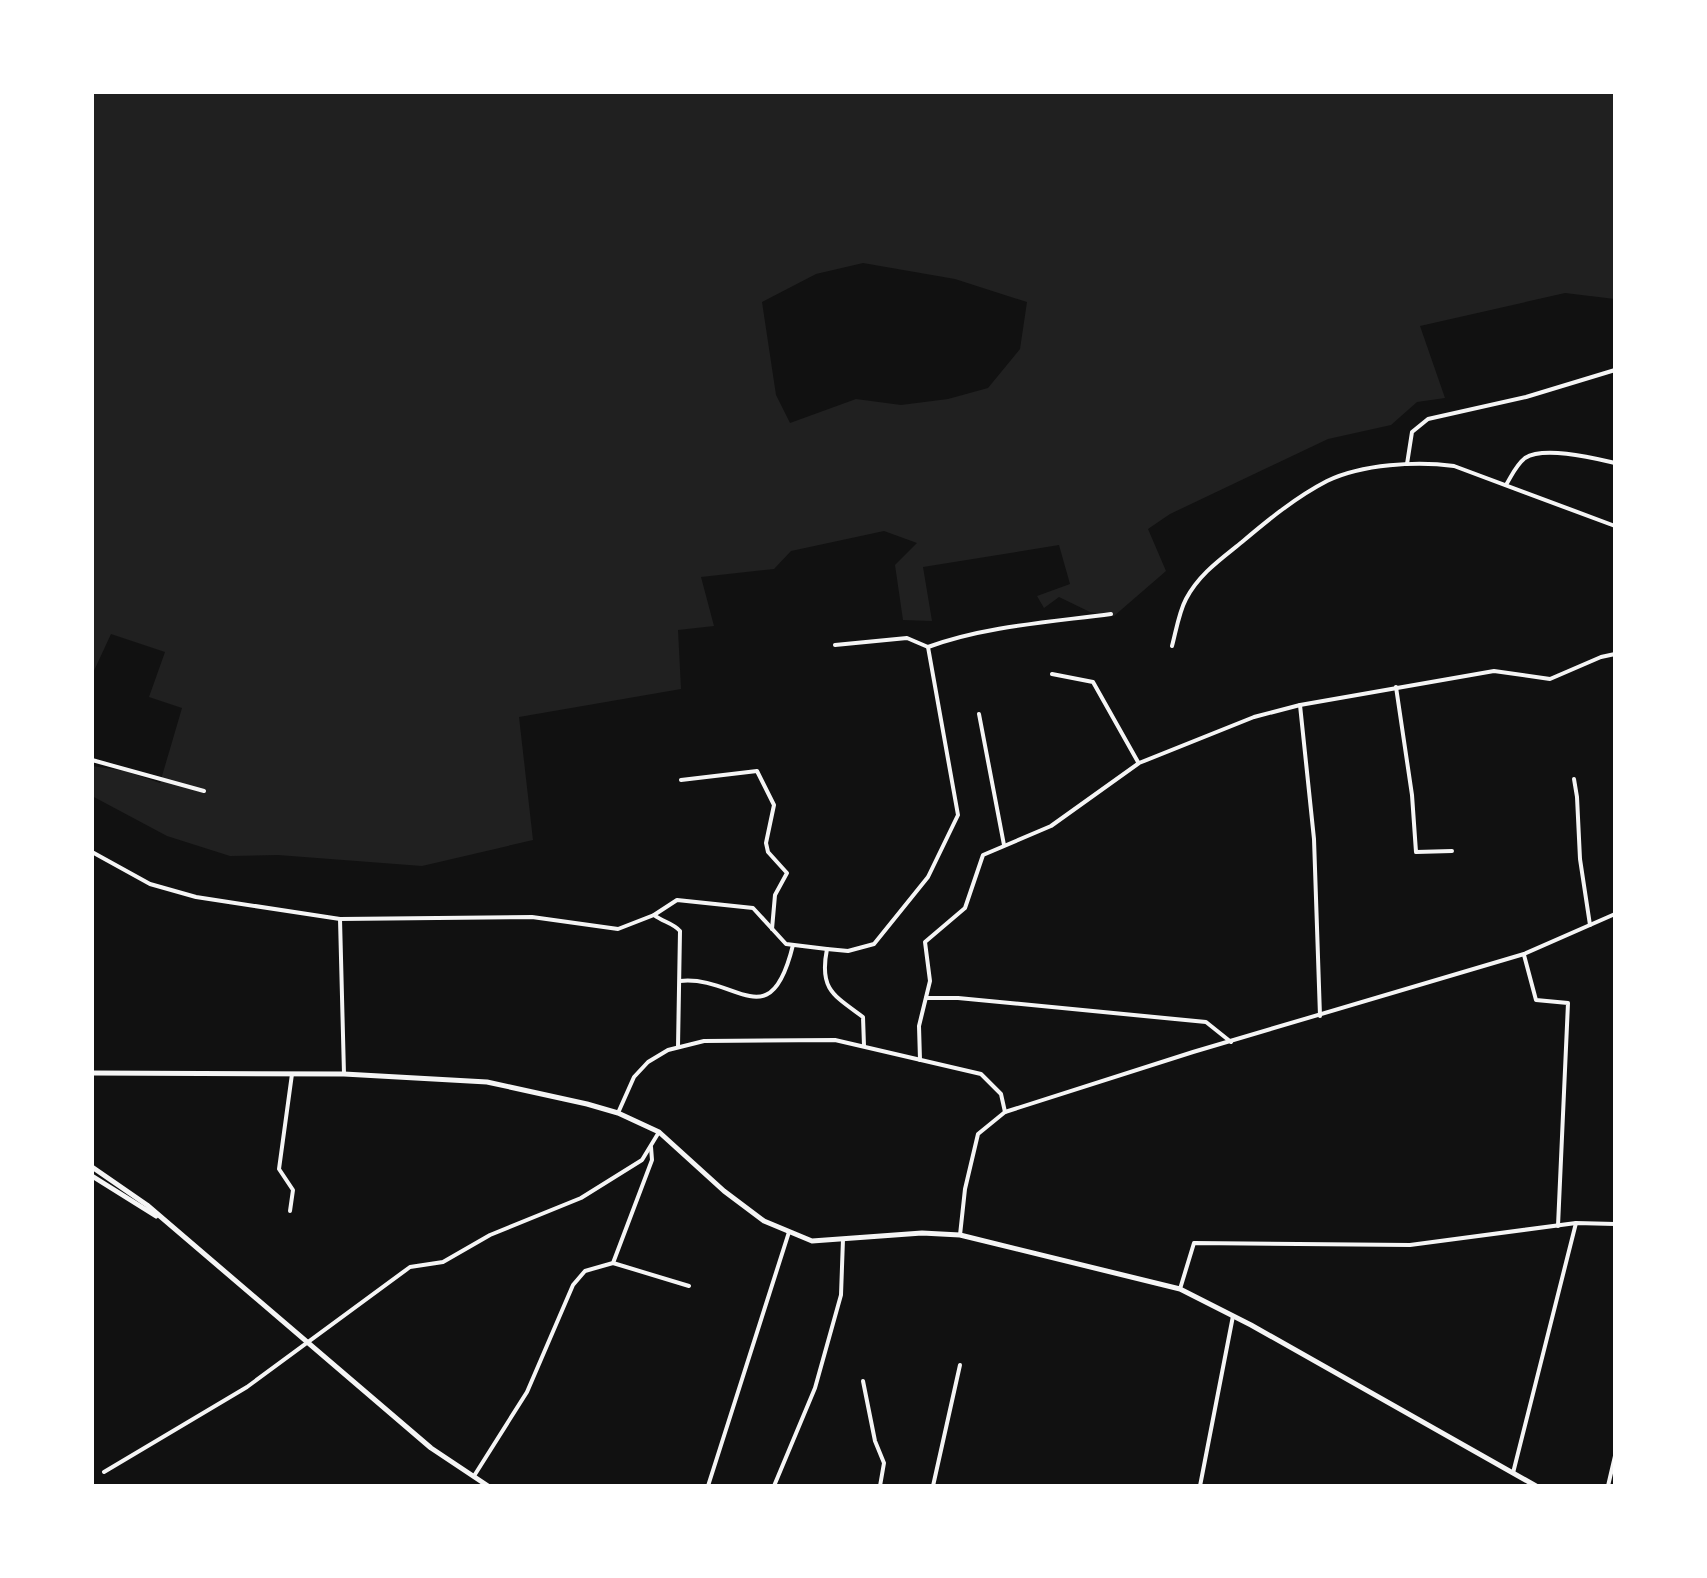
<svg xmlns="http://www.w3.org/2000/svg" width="1707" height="1578" viewBox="0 0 1707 1578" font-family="'Varela Round',sans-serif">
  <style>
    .green { fill: #202020; fill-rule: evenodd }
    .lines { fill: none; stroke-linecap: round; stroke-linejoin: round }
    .minor { stroke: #f5f5f5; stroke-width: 4 }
    .tertiary { stroke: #f5f5f5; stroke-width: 5 }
  </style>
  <rect width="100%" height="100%" fill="#111"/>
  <path class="green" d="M92,92H1615V299L1565,293L1420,326L1445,398L1417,402L1391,425L1328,439L1170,514L1148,529L1166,571L1114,616L1090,612L1059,597L1044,608L1037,596L1070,584L1059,545L923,567L932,621L903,620L895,565L917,543L884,531L791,551L774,569L701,577L714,626L678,630L681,689L519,717L533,840L422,866L278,855L230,856L167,836L92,796V766L125,771L160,783L182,708L149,697L165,652L111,634L92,675ZM863,263L955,279L1027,302L1020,349L988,388L948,399L901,405L856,399L790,423L776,395L762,302L816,274Z"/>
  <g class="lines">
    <g class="minor">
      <path d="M1407,464L1412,432L1428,419L1526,397L1615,370"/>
      <path d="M1506,485C1512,475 1516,465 1525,458C1544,446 1593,458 1615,463"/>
      <path d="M1172,646C1176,631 1179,612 1186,599C1199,574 1221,559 1242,542C1268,520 1296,497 1327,481C1362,464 1417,461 1454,466L1615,526"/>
      <path d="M928,647C985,626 1051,622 1111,614"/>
      <path d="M1052,674L1093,682L1138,762"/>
      <path d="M1396,687L1412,795L1416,852L1452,851"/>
      <path d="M1300,705L1314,839L1320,1016"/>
      <path d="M979,714L1004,845"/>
      <path d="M92,760L204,791"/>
      <path d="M1574,779L1577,797L1580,859L1590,925"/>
      <path d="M681,780L757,771L774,805L766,843L768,852L787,873L775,895L772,929"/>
      <path d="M92,852L150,884L196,897L340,919L532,917L618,929L654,915L677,900L753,908L786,944L827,949C819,989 833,995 863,1017L864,1046"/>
      <path d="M654,915C663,922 673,923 680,931L678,1047"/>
      <path d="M340,919L344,1074"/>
      <path d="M827,949L848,951L874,944L928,877L958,815L928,647L907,638L835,645"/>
      <path d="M1524,955L1536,1000L1568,1003L1558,1226"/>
      <path d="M680,981C737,975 770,1039 793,945"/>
      <path d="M926,998H958L1206,1022L1231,1042"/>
      <path d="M920,1060L919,1026L930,981L925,942L965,908L983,855L1051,826L1139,763L1254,717L1300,705L1494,671L1550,679L1601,657L1615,654"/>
      <path d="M618,1113L634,1077L648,1062L668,1050L704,1041L835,1040L981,1074L1001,1094L1005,1112"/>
      <path d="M290,1211L293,1190L279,1169L292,1074"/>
      <path d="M960,1235L965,1189L978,1134L1005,1112L1193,1052L1524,954L1615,914"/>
      <path d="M613,1263L689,1286"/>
      <path d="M1180,1289L1194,1243L1410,1245L1576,1223L1615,1224"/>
      <path d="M863,1381L875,1441L884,1463L880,1486"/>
      <path d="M104,1472L247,1387L410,1267L443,1262L490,1235L581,1198L642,1160L659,1132"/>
      <path d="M1513,1473L1576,1223"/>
      <path d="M474,1476L527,1392L573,1285L585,1271L613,1263L652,1160L651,1147"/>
      <path d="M708,1486L789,1232"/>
      <path d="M774,1486L815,1388L841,1295L843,1239"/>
      <path d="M933,1486L960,1365"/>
      <path d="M1200,1486L1233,1316"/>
      <path d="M1608,1486L1615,1456"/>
    </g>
    <g class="tertiary">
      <path d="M92,1073L344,1074L487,1082L587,1104L618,1113L659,1132L724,1191L764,1221L812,1241L922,1233L960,1235L1180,1289L1251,1325L1536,1486"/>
      <path d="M92,1167L147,1205L431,1448L488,1486"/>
      <path d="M92,1176L156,1216"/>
    </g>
  </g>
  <rect width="1707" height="1578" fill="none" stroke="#ffffff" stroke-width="188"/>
</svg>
